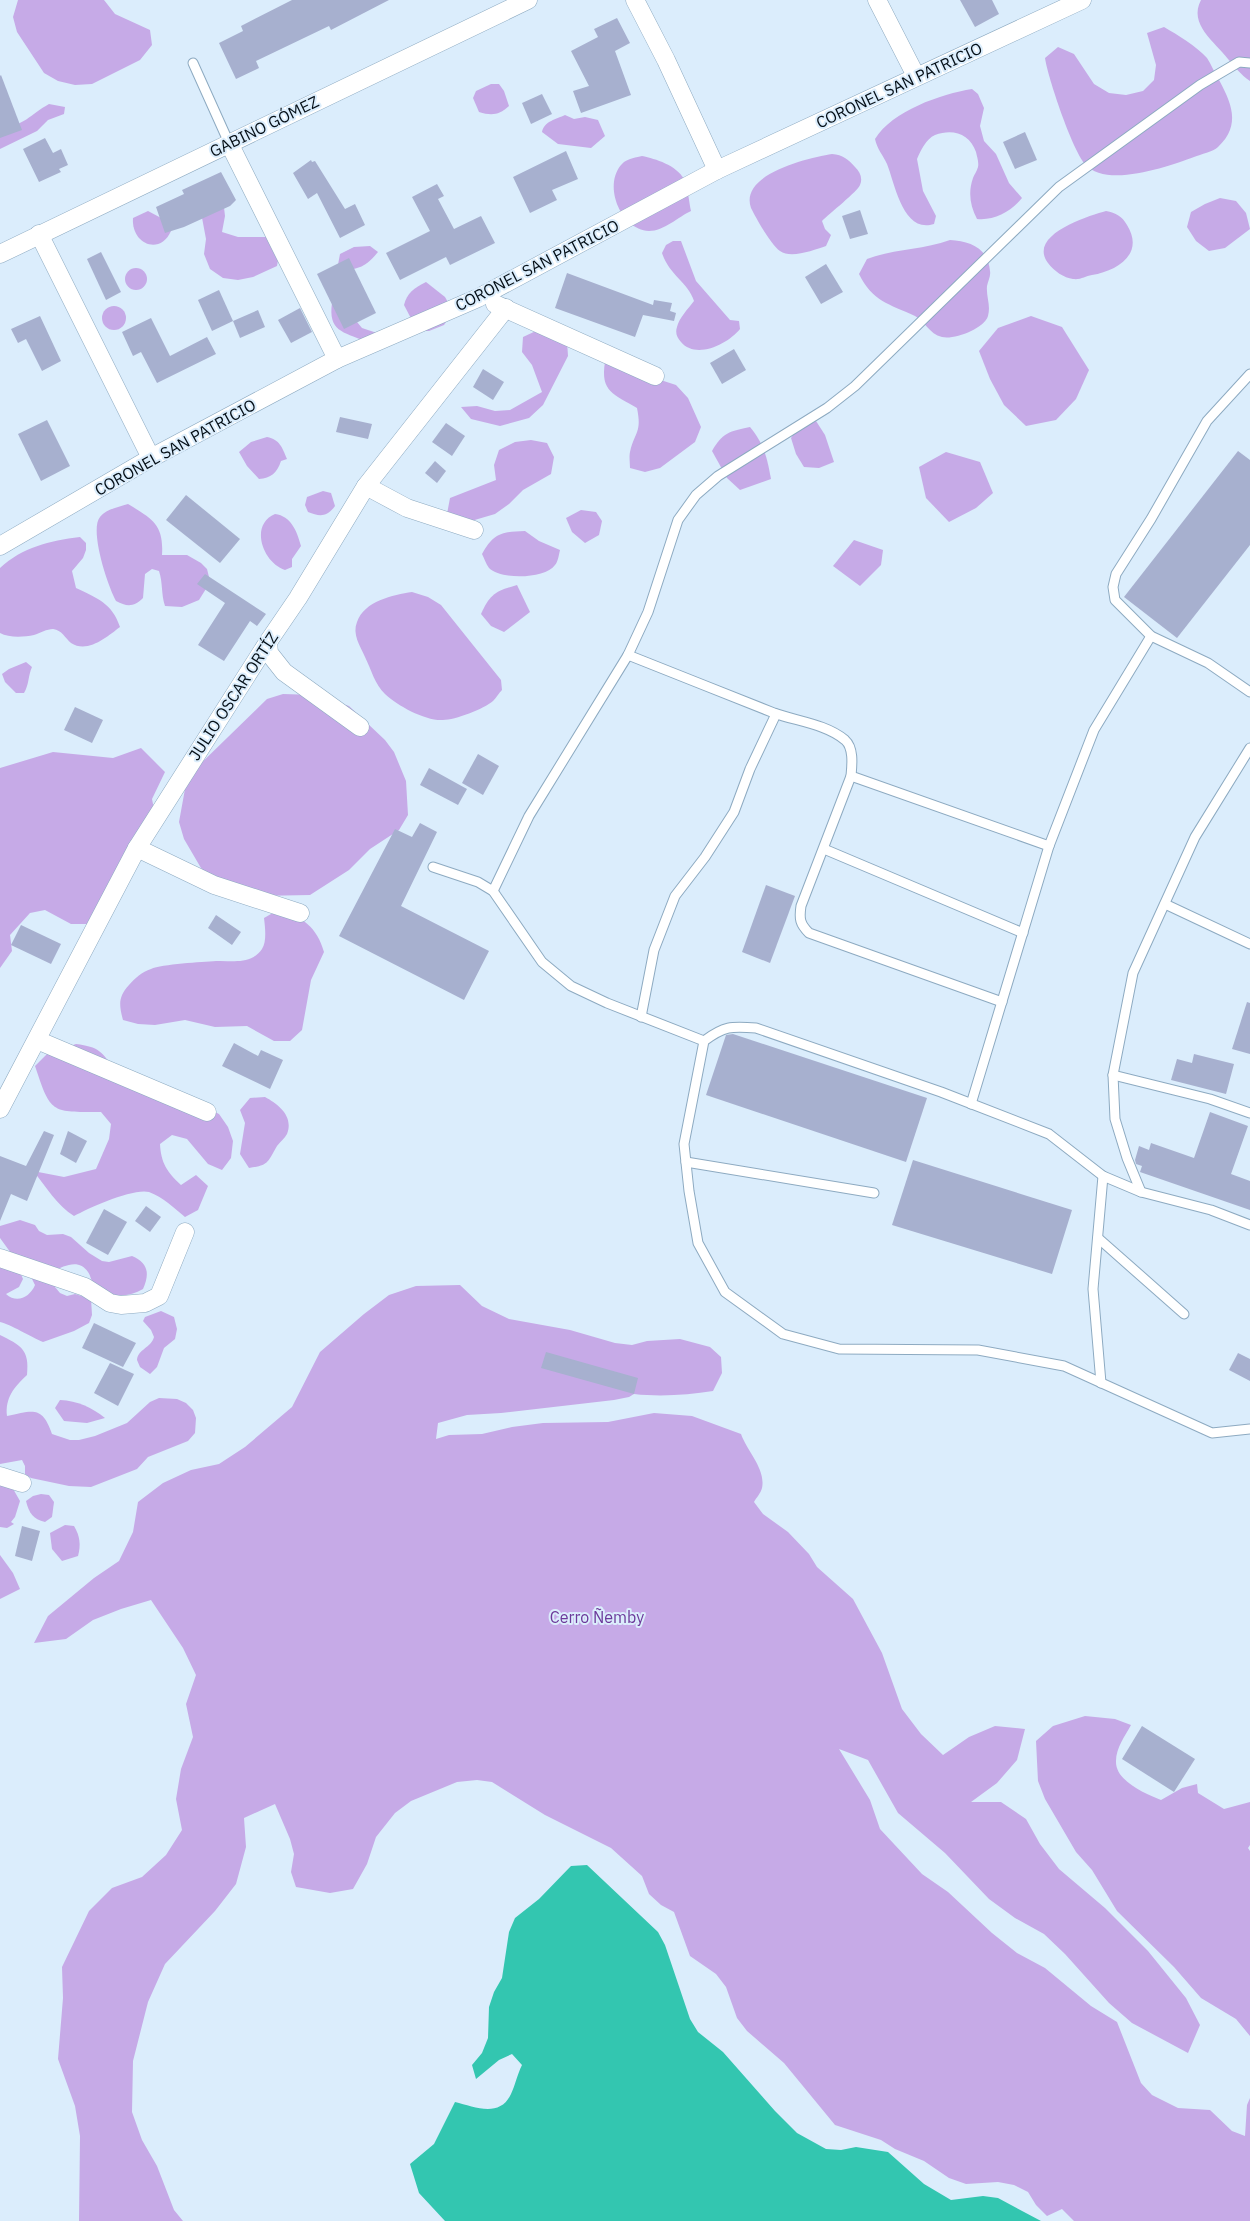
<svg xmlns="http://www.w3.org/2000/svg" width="1250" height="2221" viewBox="0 0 1250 2221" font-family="'IBM Plex Sans',sans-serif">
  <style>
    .green { fill: #c6aae7 }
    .water { fill: #33c6b0 }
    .building { fill: #a7b0cf }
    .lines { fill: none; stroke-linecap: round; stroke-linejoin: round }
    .lane-casing { stroke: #8daac1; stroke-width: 11 }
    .street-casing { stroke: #8daac1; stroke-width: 19 }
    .lane { stroke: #fff; stroke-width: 9 }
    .street { stroke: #fff; stroke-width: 18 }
    .labels { text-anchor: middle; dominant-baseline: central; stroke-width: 4; stroke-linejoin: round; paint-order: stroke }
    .street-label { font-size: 16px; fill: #040e16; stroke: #dbedfc }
    .park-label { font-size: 16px; fill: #6c399a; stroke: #dbedfc }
  </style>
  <rect width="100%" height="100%" fill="#dbedfc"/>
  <g class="green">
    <path d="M18,0H104L115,14L150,30L152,45L140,60L92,84L75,85L58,81L44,73L17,32L13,17Z"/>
    <path d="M1201,0H1250V81C1240,74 1236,68 1228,59C1215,42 1188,24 1201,0Z"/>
    <path d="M1164,27C1178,35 1196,46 1207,58C1211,64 1214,72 1218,78C1231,102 1242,125 1218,147C1213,152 1201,154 1194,157C1169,166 1106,189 1085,164C1072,149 1048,78 1045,58L1058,47L1074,54L1094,84L1109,93L1126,95L1143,91L1154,80L1156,65L1147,33Z"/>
    <path d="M491,84H499L504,91L509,106C499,115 492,116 479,112L473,98L476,91Z"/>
    <path d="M972,89L978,94L984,108L980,126L984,141L996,154L1009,183L1022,198C1012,211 994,221 977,219C970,206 968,192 973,178C974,175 977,171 978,167C979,162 977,157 976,152C970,134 953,128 935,135C926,139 921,150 917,159L923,191L936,216L934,224C903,234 895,184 887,164C883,155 877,149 875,139C892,111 941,94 972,89Z"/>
    <path d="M49,104L65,107L64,114L48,120L37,131L0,149V128C23,127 31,114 49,104Z"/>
    <path d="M565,115L574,119L585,117L598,120L605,136L591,148L558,144L542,132C544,121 557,119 565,115Z"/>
    <path d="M832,154C843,155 848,159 855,167C860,172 863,178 860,185C858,191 829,214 822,221L825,229L831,235L826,246C814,250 791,259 780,251C771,245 756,218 751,208C739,174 808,158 832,154Z"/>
    <path d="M642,156C656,159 676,165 684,179C688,188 689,202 691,211C678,217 664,231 649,231C620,230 601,182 624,162C628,159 637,157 642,156Z"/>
    <path d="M1220,198L1236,201L1246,213L1250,229L1225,248L1209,251L1196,241L1187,227L1191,212L1205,204Z"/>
    <path d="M223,199L225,216L222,232L238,237H270L280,249L277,266L253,277L238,280L223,278L210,269L204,254L206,239L200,207Z"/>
    <path d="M148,211L163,219L171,231C160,256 131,244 133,218Z"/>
    <path d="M1106,211C1116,213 1122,216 1127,225C1145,254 1117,271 1092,275C1085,276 1081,280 1073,279C1064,278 1054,271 1048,263C1027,235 1088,216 1106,211Z"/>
    <path d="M950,240C970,241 988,248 990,271C991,276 988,281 987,286C986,297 991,305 988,316C984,329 954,340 942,337C929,334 925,321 915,316C889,304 872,301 859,274L867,259C893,249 922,250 950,240Z"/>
    <path d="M673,241H681L696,281L730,320L739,321L740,329C728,344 696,360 681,342C677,338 675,333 677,327C679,318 688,309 694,301C688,282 669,275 662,253L666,245Z"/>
    <path d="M370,246L378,252C365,268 357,270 337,270L340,254L354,247Z"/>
    <circle cx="136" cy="279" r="11"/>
    <path d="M426,282L445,297L453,311L444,325L429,331H422L415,326L404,305C407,293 414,288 426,282Z"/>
    <path d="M332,303L352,316L362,328L377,333L365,341C343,332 328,331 332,303Z"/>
    <circle cx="114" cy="318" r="12"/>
    <path d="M1031,316L1062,327L1089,370L1076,399L1056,420L1026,426L1004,405L990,379L979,351L998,328Z"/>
    <path d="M538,330L567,341L568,356L543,405L529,418L500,426L471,419L461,407L477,406L495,411L510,410L542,392L532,365L522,352L523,337Z"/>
    <path d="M605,362L676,385L688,398L701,427L695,442L660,468L645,472L630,468C630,463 629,456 630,452C635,431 642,433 637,408C614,394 600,392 605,362Z"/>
    <path d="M816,421L825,435L834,462L819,468L804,467L796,454L791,438L800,425Z"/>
    <path d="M750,427C764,444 767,457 771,479L740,490L727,478L712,451C722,433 730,431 750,427Z"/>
    <path d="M267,437C280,440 282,447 287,459L281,461C277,473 271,478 259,479L247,466L239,452L251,442Z"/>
    <path d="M531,440L547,443L554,457L551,474L523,490L509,504L495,514L461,524L447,514L450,498L496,480L494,465L499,450L515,442Z"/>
    <path d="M946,452L980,462L993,493L976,508L949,522L926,498L919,467Z"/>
    <path d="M323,491L331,493L335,506C327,517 320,517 308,512L305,505L307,497Z"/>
    <path d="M128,504C152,519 164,524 162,555H187L201,563L207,569L209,577V584L199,600L182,607L165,606C161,594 163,583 159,571L152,569L145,574L143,598C134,607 127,607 116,601C108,587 89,530 100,517C106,509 119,507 128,504Z"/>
    <path d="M581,510L596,512L602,521L599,535L585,543L572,532L566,518Z"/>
    <path d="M275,514C291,516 297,531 301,546L292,559V567L285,570C263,563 249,525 275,514Z"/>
    <path d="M525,531L539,541L560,550C559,554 558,562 555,565C545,579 501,580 489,568C486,564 484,558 482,554C494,533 501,532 525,531Z"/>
    <path d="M80,537L86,543V550L83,558L72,571L76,588C97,598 112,603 120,627C108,636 88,654 71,643C65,638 62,630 53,629C47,629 40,633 34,635C24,637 9,638 0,633V568C23,547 49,541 80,537Z"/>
    <path d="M854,540L883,550L881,565L860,586L833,566Z"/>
    <path d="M517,585L530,612L504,632L491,626L481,614C490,594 496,591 517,585Z"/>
    <path d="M412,592L428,597L441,605L501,680L502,690C499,693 496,698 493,701C484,709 455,720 443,720C425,721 398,706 385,694C375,685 371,669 365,657C360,646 352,634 357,622C364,601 393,595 412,592Z"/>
    <path d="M26,662L32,667C28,676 29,685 24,693H16L5,682L2,674L9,669Z"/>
    <path d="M283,694L315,695L349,706L385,740L394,752L406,781L408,815L399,830L370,849L349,870L310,895L257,896L225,890L201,868L184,839L179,822L185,789L190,774L267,699Z"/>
    <path d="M141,748L165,772L152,799L154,809L102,918L87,924H71L45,910L30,913L10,935L12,951L0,968V768L53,752L113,758Z"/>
    <path d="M278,910C302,916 317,927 324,952L311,980L302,1030L290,1041H274L247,1026L215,1027L185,1020L155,1025L138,1024L123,1020C119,1005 118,997 129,985C135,978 142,972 151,969C162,964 202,962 216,961C232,960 250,966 262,949C267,941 265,927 264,918Z"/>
    <path d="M76,1044C99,1047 102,1051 115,1071L205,1107L219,1114L228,1127L233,1141L231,1158L222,1170L208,1164L187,1139L172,1135L160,1144C161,1163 167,1172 181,1185L196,1175L208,1186L198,1210L185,1217C174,1208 163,1197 149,1192C133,1188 89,1208 74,1216C57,1206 46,1186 33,1171L64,1177L96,1169L109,1139L111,1124L101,1112C51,1112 51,1114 35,1066L47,1054Z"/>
    <path d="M265,1097C278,1104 294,1116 287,1134C285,1138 280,1142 277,1146C267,1163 269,1165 249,1168L240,1154L245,1123L240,1110L250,1098Z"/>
    <path d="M20,1220L35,1225L39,1231L47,1235L63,1234L71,1237L89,1253L102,1261L109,1262L132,1256C148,1263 150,1273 143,1289C128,1298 109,1298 95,1286C91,1282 91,1276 88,1272C79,1258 64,1266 53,1271L55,1287L60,1293L67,1296L75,1294L91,1299L92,1315L89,1323L74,1331L43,1342C31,1337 10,1324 0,1322V1267L20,1272L23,1279L19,1287L6,1294C17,1304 30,1297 35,1285L28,1271L16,1260L0,1238V1226Z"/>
    <path d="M460,1285L482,1306L509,1319L570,1330L615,1343L632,1345L647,1341L680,1339L710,1347L721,1357L722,1373L713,1391C688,1395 660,1397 634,1394L629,1397L614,1400L501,1413L467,1415L438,1423L436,1439L449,1435L482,1434L512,1427L543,1423L608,1422L654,1413L692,1416L741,1434C747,1451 766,1469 762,1488C761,1493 756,1498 754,1502L763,1514L788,1532L809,1554L817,1567L853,1599L882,1653L902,1709L921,1734L943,1755L969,1737L995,1726L1025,1729L1017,1760L997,1783L971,1802H1001L1026,1819L1040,1844L1059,1869L1105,1908L1148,1951L1186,1998L1200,2025L1188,2053L1132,2023L1109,2003L1065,1954L1044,1934L1015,1918L989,1899L945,1853L898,1813L868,1760L839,1749L870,1800L880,1829L922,1874L948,1892L992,1933L1017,1953L1045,1968L1091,2006L1117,2022L1141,2083L1152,2095L1178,2108L1210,2110L1232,2131L1245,2136L1247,2105L1250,2098V2221H1074L1062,2209L1047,2216L1036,2205L1028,2192L1014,2185L998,2182L966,2184L949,2178L924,2161L895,2149L881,2140L835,2125L784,2063L747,2031L737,2018L726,1987L716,1974L690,1956L674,1912L661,1905L649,1894L642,1876L611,1848L545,1815L492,1782L477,1780L457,1782L411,1801L395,1813L376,1837L367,1864L353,1889L330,1893L296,1887L291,1872L294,1854L290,1839L275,1804L244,1818L246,1847L236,1884L215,1911L165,1964L148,2002L133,2061L132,2112L142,2140L157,2166L174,2210L183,2221H79L80,2136L75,2106L58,2059L63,1998L62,1967L89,1911L112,1888L142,1877L166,1855L182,1830L176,1799L181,1769L193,1737L186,1704L196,1675L183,1648L151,1600L121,1609L93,1620L66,1639L34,1643L48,1616L94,1578L119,1561L133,1532L138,1502L163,1483L191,1470L219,1464L245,1447L292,1407L320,1352L364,1314L389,1295L416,1286Z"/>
    <path d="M161,1311L174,1317L177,1329L175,1339L164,1348L157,1367L150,1374L140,1367L137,1360C138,1349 151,1348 154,1337L151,1330L143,1321L145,1317Z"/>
    <path d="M0,1335C20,1345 30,1349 27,1375C14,1387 5,1398 7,1416C33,1411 42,1405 52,1434L70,1440H79L95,1436L127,1423L150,1402L159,1398L177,1399L186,1403L193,1410L196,1418L195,1433L188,1441L148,1457L137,1469L91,1487L69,1486L31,1478L25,1474V1466L22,1460L0,1464Z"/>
    <path d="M60,1400C78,1401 91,1407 105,1418L87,1423L64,1421L55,1408Z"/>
    <path d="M0,1480L12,1487L20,1501L15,1517L11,1522L14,1524L7,1528L0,1527Z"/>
    <path d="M41,1494L49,1495L54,1502L52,1517L45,1522C33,1519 29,1513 26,1501L33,1496Z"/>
    <path d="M65,1525L74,1526C80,1536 81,1545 78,1556L62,1561L52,1549L50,1533Z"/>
    <path d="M0,1555L13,1573L20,1589L0,1599Z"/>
    <path d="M1085,1716L1115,1719L1131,1725C1125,1736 1116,1748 1116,1761C1115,1781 1146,1794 1161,1800L1182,1788L1197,1784L1198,1793L1224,1809L1250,1802V1845L1248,1848L1250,1851V2036L1236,2019L1201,1998L1174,1967L1117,1911L1092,1870L1076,1852L1045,1799L1038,1781L1036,1741L1053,1726Z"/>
  </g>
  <path class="water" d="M587,1865L658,1932L665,1945L690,2019L698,2032L723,2052L775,2111L797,2133L826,2149L841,2150L856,2147L888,2152L924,2184L951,2200L983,2196L998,2198L1041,2221H445L419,2193L410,2164L434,2144L455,2102C475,2107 500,2118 511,2094C515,2086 517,2075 522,2065L512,2054L499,2060L476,2079L472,2065L482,2053L488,2038L489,2007L494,1992L502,1978L509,1932L515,1918L539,1899L571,1866Z"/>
  <g class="building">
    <path d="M292,0H389L331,30L329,26L256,61L259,68L236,79L219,43L243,31L241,26Z"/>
    <path d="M960,0H992L999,14L975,27Z"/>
    <path d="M617,18L630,43L615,51L631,95L581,113L573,91L589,86L571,51L598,37L594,29Z"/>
    <path d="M1,75L22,130L0,138V76Z"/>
    <path d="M542,94L552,114L531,124L522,103Z"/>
    <path d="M1025,132L1037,160L1015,169L1003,142Z"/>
    <path d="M45,138L53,153L61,149L68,165L59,169L61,172L39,182L23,149Z"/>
    <path d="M566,151L578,179L552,190L557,200L530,213L513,177Z"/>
    <path d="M311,160L312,162L315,161L345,209L355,204L365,225L340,238L317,193L308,199L293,173Z"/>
    <path d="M221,172L236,200L230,206L184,227L165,233L156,207L184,194L182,190Z"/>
    <path d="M437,184L444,196L438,199L454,229L481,216L495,243L450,265L446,257L400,280L386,253L430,231L412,197Z"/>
    <path d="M860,210L868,234L850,239L842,216Z"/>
    <path d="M101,252L121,292L106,300L87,259Z"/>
    <path d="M349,258L376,313L344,329L317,274Z"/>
    <path d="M826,264L843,292L821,304L805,277Z"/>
    <path d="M567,273L653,305L654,300L672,303L670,311L676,313L674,321L643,315L635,337L555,308Z"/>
    <path d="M219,290L233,321L212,331L198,300Z"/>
    <path d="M300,308L312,332L291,343L278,320Z"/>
    <path d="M258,310L265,327L240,338L233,321Z"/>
    <path d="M40,316L61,361L42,371L26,339L18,343L11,329Z"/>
    <path d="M151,318L170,356L207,337L216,354L157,383L141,352L133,356L122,332Z"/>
    <path d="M734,349L746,370L722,384L710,363Z"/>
    <path d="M483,369L504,382L493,400L473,387Z"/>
    <path d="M340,417L372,424L368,439L336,432Z"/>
    <path d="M47,420L70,466L41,481L18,434Z"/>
    <path d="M446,423L465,436L452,456L432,442Z"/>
    <path d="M1238,451L1250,460V545L1177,638L1124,597Z"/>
    <path d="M435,461L446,471L437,483L425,473Z"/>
    <path d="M186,495L240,539L220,563L166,520Z"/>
    <path d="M205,574L266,614L257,626L250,621L224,661L198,645L225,603L197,584Z"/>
    <path d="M75,707L103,720L92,743L64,730Z"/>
    <path d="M478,754L499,766L483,795L462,783Z"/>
    <path d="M429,768L467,789L458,805L420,785Z"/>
    <path d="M420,823L437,832L401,906L489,951L464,1000L339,936L395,829L412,837Z"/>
    <path d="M766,885L795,896L770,963L742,952Z"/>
    <path d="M216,915L241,932L232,945L208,928Z"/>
    <path d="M21,925L61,944L51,964L11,945Z"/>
    <path d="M1247,1002L1250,1003V1054L1232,1049Z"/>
    <path d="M733,1034L927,1098L906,1162L706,1095L726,1035Z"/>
    <path d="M234,1043L258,1056L261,1050L283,1060L270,1089L222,1066Z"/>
    <path d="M1194,1054L1234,1064L1226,1094L1171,1080L1177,1059L1192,1063Z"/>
    <path d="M1210,1112L1248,1126L1231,1174L1250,1181V1210L1140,1172L1142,1166L1136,1164L1135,1160L1139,1146L1149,1150L1151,1143L1194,1158Z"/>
    <path d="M44,1131L54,1135L27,1201L11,1194L0,1221V1156L26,1166Z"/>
    <path d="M68,1131L87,1141L76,1163L60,1154Z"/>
    <path d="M913,1160L1072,1210L1052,1274L892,1225Z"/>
    <path d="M146,1206L161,1217L150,1232L135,1221Z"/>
    <path d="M104,1209L127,1222L108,1255L86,1243Z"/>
    <path d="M94,1323L136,1343L123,1367L82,1348Z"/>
    <path d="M546,1352L638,1378L634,1394L541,1368Z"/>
    <path d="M1238,1353L1250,1359V1381L1229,1370Z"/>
    <path d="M110,1363L134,1374L118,1406L94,1393Z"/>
    <path d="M22,1526L40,1531L32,1561L15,1556Z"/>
    <path d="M1142,1726L1195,1759L1174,1792L1122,1759Z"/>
  </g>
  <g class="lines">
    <g class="lane-casing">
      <g id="lane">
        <path d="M193,63L229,143"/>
        <path d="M1250,374L1207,421L1151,519L1116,574L1113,587L1115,600L1151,636L1208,663L1250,692"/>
        <path d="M628,655C677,674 725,694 774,713C796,721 826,724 845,740C854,748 852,765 851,776L801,906C799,919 800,924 809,933L1002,1002"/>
        <path d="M851,776L1049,846"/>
        <path d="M824,849L1023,933"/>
        <path d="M433,867L478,882L493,891L542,962L571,986L607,1003L704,1041"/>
        <path d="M493,891L529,816L628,655L648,612L678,520L696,495L718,476L827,408L855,386L1059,187L1200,85L1239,62L1250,63"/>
        <path d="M1165,904L1250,944"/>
        <path d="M641,1017L654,950L675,896L705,857L734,812L750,769L776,714"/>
        <path d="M1113,1075L1210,1099L1250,1113"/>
        <path d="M971,1104L1049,846L1094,730L1151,636"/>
        <path d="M686,1162L874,1193"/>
        <path d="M1141,1192L1127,1158L1115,1119L1113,1075L1133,973L1195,837L1250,748"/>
        <path d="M1250,1225L1211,1210L1141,1192L1103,1176L1049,1134L941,1092L756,1028C731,1026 724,1026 704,1041L684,1144L689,1191L698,1243L725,1292L783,1334L839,1349L978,1350L1064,1366L1212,1433L1250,1429"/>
        <path d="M1098,1238L1184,1314"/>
        <path d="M1101,1383L1093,1289L1103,1176"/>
      </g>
    </g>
    <g class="street-casing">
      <g id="street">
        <path d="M635,0L666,60L717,170"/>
        <path d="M877,0L916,76"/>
        <path d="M229,143L337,359"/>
        <path d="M39,234L151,458"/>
        <path d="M0,254L528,0"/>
        <path d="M495,304L655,376"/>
        <path d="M366,486L407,508L474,530"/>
        <path d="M0,546L151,458L337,359L478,298L717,170L1082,0"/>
        <path d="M268,642L269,653L284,672L360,727"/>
        <path d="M137,848L214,885L300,913"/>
        <path d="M37,1040L207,1112"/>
        <path d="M0,1109L137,848L268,642L298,598L366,486L506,308"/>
        <path d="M0,1258L85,1287L110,1303L121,1305L145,1303L159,1296L185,1232"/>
        <path d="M0,1476L22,1483"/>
      </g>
    </g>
    <use href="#lane" class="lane"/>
    <use href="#street" class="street"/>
  </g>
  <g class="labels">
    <g class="street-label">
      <text transform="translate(899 85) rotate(-25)">CORONEL SAN PATRICIO</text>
      <text transform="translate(264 126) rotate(-26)">GABINO GÓMEZ</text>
      <text transform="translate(537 265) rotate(-27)">CORONEL SAN PATRICIO</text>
      <text transform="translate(175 447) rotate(-29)">CORONEL SAN PATRICIO</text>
      <text transform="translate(233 696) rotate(-57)">JULIO OSCAR ORTÍZ</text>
    </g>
    <g class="park-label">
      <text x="597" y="1617">Cerro Ñemby</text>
    </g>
  </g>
</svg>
